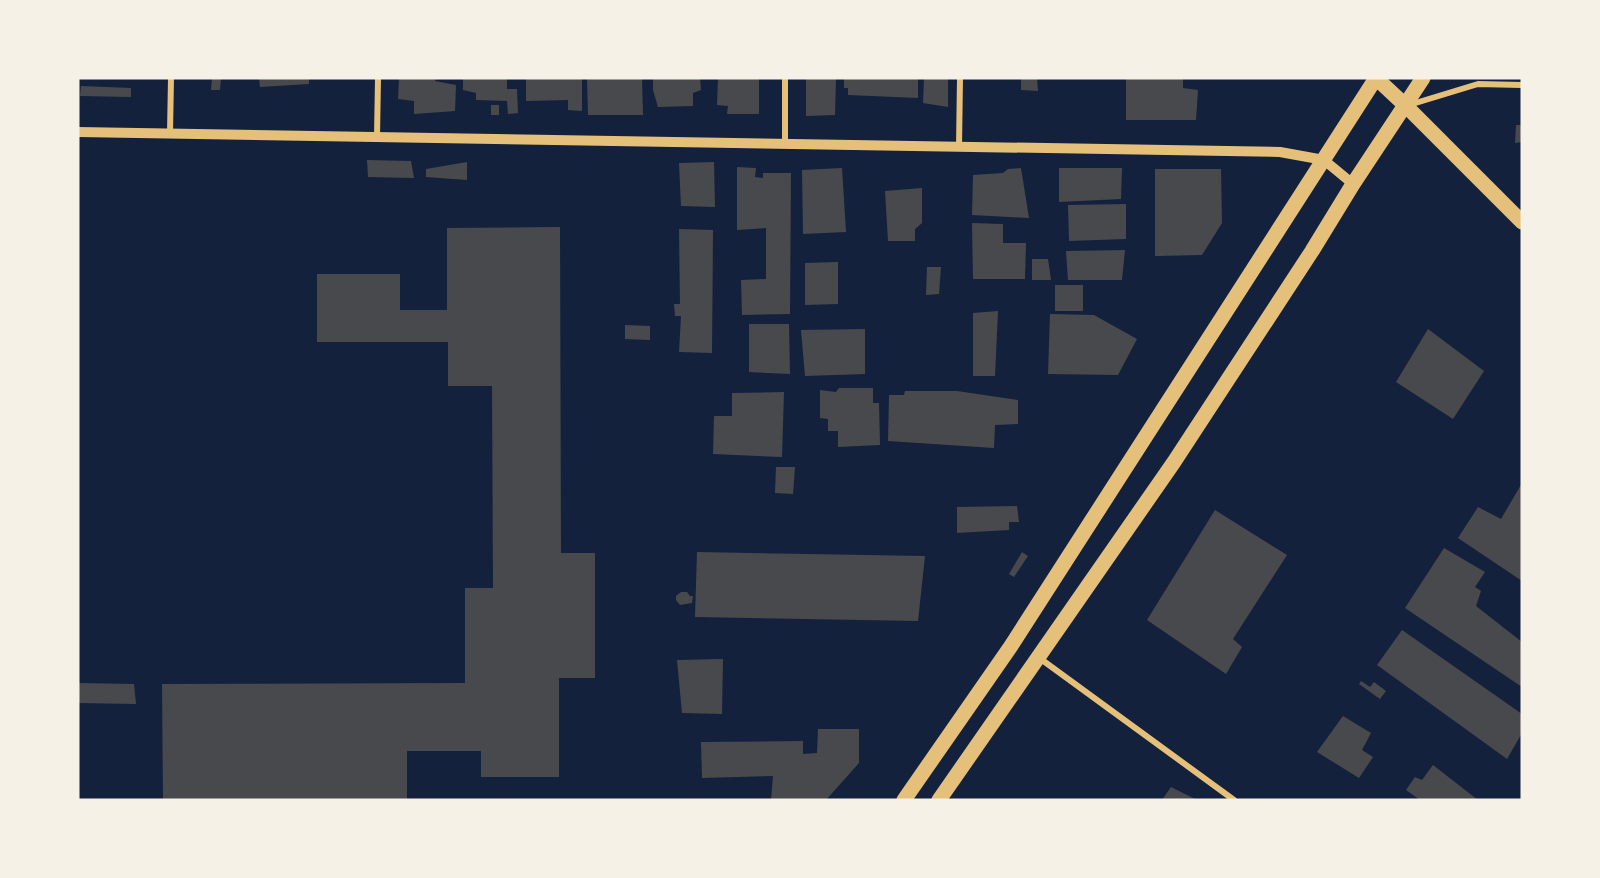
<svg xmlns="http://www.w3.org/2000/svg" width="1600" height="878" viewBox="0 0 1600 878" font-family="Overpass,sans-serif">
  <style>
    .building { fill: #48494c }
    .lines { fill: none; stroke-linecap: round; stroke-linejoin: round }
    .minor { stroke: #e5c07b; stroke-width: 6 }
    .tertiary { stroke: #e5c07b; stroke-width: 10 }
    .primary { stroke: #e5c07b; stroke-width: 15 }
  </style>
  <rect width="100%" height="100%" fill="#14213d"/>
  <g class="building">
    <path d="M212,78H221L220,90H211Z"/>
    <path d="M259,78H309V84L260,87Z"/>
    <path d="M399,78H436L435,81L456,85L455,111L414,114V101L398,99Z"/>
    <path d="M463,78H507V89H517L518,113L508,114L507,101L476,100V93L463,90Z"/>
    <path d="M526,78H582V111L568,110V100L526,101Z"/>
    <path d="M587,78H642L643,115H588Z"/>
    <path d="M653,78H700L701,90L693,93V106L658,107L653,90Z"/>
    <path d="M718,78H759V114H727L728,106L717,105Z"/>
    <path d="M806,78H836L835,115L806,116Z"/>
    <path d="M844,78H918V98L848,95V88H844Z"/>
    <path d="M924,78H948V107L923,103Z"/>
    <path d="M1021,78H1037L1038,91L1021,90Z"/>
    <path d="M1126,78H1183V88L1198,90L1196,120H1126Z"/>
    <path d="M81,86L131,88V97L80,96Z"/>
    <rect x="491" y="105" width="8" height="10"/>
    <path d="M1516,125H1522V142L1515,143Z"/>
    <path d="M367,160L411,161L414,178L368,177Z"/>
    <path d="M467,162V180L426,177V169Z"/>
    <path d="M714,162L715,207L681,206L679,163Z"/>
    <path d="M737,167L756,168L755,177L763,178V173H791L790,314L742,315L741,280L766,279V228L737,230Z"/>
    <path d="M842,168L846,232L803,234L802,170Z"/>
    <path d="M1021,168L1029,218L972,215L973,175L1003,173L1008,169Z"/>
    <path d="M1059,168H1122L1121,199L1059,202Z"/>
    <path d="M1155,169H1221L1222,223L1202,255L1155,256Z"/>
    <path d="M922,188V223L915,229V241H888L885,191Z"/>
    <path d="M1126,204V239L1069,241L1068,205Z"/>
    <path d="M972,223L1003,224V243H1026L1025,279H973Z"/>
    <path d="M560,227L561,553H595V678H559V777H481V751H407V800H163L162,684L465,683V588H493L492,386H448V342H317V274H400V310H447V228Z"/>
    <path d="M679,229L713,230L712,353L679,352L681,316H675L674,304H680Z"/>
    <path d="M1125,250L1122,280H1068L1066,251Z"/>
    <path d="M1032,259H1048L1051,280H1032Z"/>
    <path d="M838,262V304L805,305V263Z"/>
    <path d="M927,267H941L939,294L926,295Z"/>
    <rect x="1055" y="285" width="28" height="26"/>
    <path d="M998,311L995,376H973V313Z"/>
    <path d="M1050,314L1094,315L1137,339L1118,375L1048,374Z"/>
    <path d="M749,324H789L790,374L749,372Z"/>
    <path d="M625,325L650,326V340L625,339Z"/>
    <path d="M865,329V374L805,376L801,330Z"/>
    <path d="M1428,329L1484,371L1453,419L1396,382Z"/>
    <path d="M839,388H873V403H879L880,445L838,447V431H828V419L820,418V390L836,392Z"/>
    <path d="M905,391H957L1018,400V424L995,425L994,448L888,441L889,395H904Z"/>
    <path d="M784,392L782,457L713,454L714,416H732V393Z"/>
    <path d="M776,467H795L793,494L775,493Z"/>
    <path d="M1522,483V581L1458,538L1478,507L1501,519Z"/>
    <path d="M1017,506L1019,522H1009V530L957,533V507Z"/>
    <path d="M1215,510L1287,555L1233,639L1242,647L1226,674L1147,620Z"/>
    <path d="M1444,548L1485,572L1475,587L1481,591L1476,606L1522,642V687L1405,608Z"/>
    <path d="M697,552L925,556L918,621L695,617Z"/>
    <path d="M1022,552L1028,556L1014,577L1009,574Z"/>
    <path d="M681,592H687L690,596H693L692,603L680,605L676,600V596Z"/>
    <path d="M1402,630L1522,714V733L1507,759L1377,665Z"/>
    <path d="M723,659L722,714L682,713L677,660Z"/>
    <path d="M1361,681L1370,687L1374,682L1386,691L1380,699L1359,684Z"/>
    <path d="M78,683L134,684L136,704L78,703Z"/>
    <path d="M1343,716L1371,733L1362,750L1373,757L1359,778L1317,752Z"/>
    <path d="M818,729H859V763L826,800H771L773,776L702,778L701,742L803,741V754L817,753Z"/>
    <path d="M1433,765L1478,800H1420L1406,790L1415,777L1422,780Z"/>
    <path d="M1171,787L1197,800H1162Z"/>
  </g>
  <g class="lines">
    <g class="minor">
      <path d="M785,78V144"/>
      <path d="M1409,105L1478,84L1522,85"/>
      <path d="M170,133L171,78"/>
      <path d="M377,137L378,78"/>
      <path d="M959,147L960,78"/>
      <path d="M1038,657L1234,800"/>
    </g>
    <path class="tertiary" d="M78,132L1280,152L1324,160L1353,184"/>
    <g class="primary">
      <path d="M904,800L1011,646L1376,78L1406,106L1522,222"/>
      <path d="M939,800L1174,462L1312,251L1353,184L1423,78"/>
    </g>
  </g>
  <rect width="1600" height="878" fill="none" stroke="#f6f1e7" stroke-width="159"/>
</svg>
